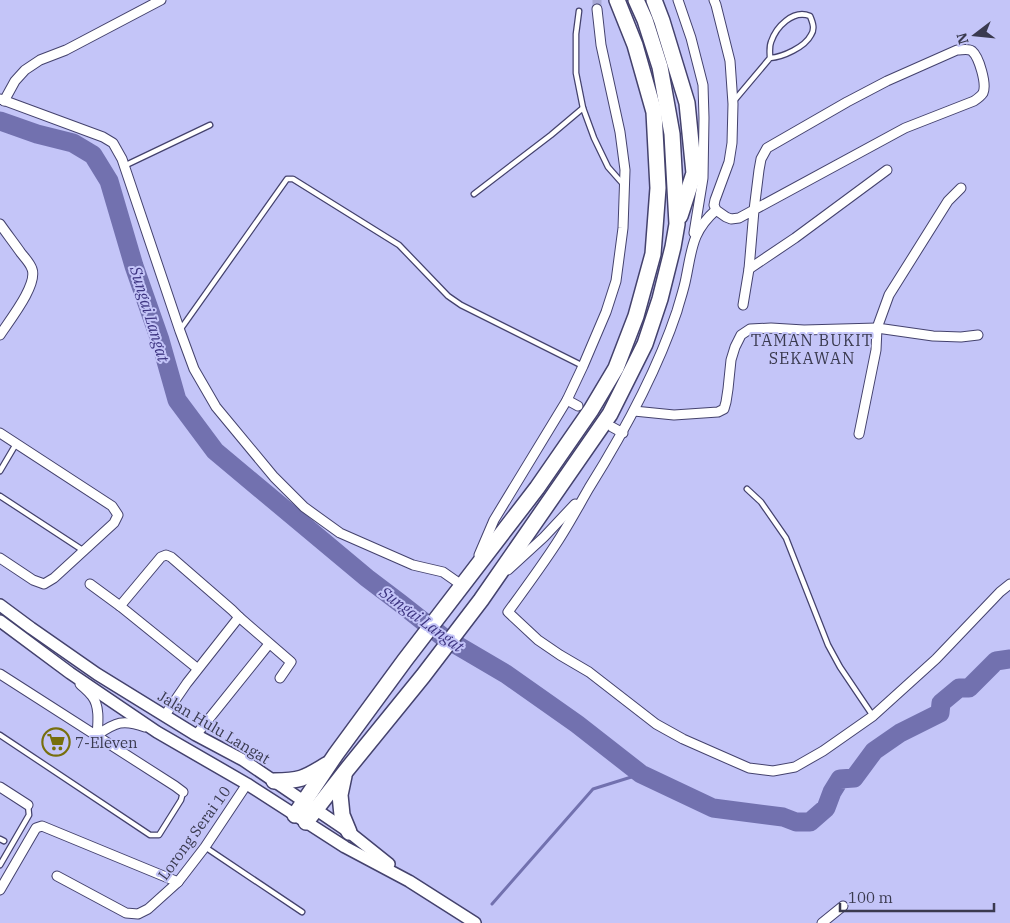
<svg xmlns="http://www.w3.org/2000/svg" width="1010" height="923" viewBox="0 0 1010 923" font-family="'IBM Plex Serif',serif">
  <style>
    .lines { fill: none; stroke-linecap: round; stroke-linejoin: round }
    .stream { stroke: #7271af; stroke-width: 3 }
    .river { stroke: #7271af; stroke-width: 19 }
    .minor-tunnel { stroke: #a8a9d6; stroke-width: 9; stroke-dasharray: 9 4.5; stroke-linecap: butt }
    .service-casing { stroke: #44426d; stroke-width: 7 }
    .minor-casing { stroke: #44426d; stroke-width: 11 }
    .secondary-casing { stroke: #44426d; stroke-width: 14 }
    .motorway-casing { stroke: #44426d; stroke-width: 18 }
    .service { stroke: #fff; stroke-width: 4.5 }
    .minor { stroke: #fff; stroke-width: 9 }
    .secondary { stroke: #fff; stroke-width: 11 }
    .motorway { stroke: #fff; stroke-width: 15 }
    .labels { text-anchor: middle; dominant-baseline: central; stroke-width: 4; stroke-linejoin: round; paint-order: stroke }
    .street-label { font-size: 15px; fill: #3a3a4f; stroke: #c4c5f8 }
    .poi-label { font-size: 15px; fill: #3a3a4f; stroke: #c4c5f8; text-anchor: start }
    .water-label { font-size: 16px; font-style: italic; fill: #3d3481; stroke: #c4c5f8 }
    .neighbourhood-label { font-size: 16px; letter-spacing: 1px; fill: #3a3a4f; stroke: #c4c5f8 }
  </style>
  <rect width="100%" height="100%" fill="#c4c5f8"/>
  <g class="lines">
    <path class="stream" d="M492,904L593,789L641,774"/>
    <path class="river" d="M0,121L37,134L73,143L93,155L109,181L134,266L160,340L177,400L215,451L367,578L400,603L443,637L506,674L577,724L641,774L713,808L783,817L796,822H810L826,808L832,792L840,779L854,778L874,751L900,733L940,713L941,703L959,688H969L996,661L1010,659"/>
    <path class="minor-tunnel" d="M597,0V9"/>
    <g class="service-casing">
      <g id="service">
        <path d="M579,11L576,34V73L583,108L594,138L608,167L623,184"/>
        <path d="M733,102L770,58C770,53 769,47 771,42C776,27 793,9 810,16C813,23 815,29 811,35C805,47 783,57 770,58"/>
        <path d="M124,166L210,125"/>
        <path d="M474,194L551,135L583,108"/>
        <path d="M180,330L287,179H293L399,245L448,296L461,305L583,366"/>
        <path d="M0,471L16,444"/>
        <path d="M747,489L761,502L786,538L828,645L840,667L873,716"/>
        <path d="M0,496L84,551"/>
        <path d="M0,735L150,835H159L181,800L183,792"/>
        <path d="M0,839L4,841"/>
        <path d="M205,847L302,912"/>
        <path d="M0,865L29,815L28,805"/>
      </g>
    </g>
    <g class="minor-casing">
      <g id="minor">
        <path d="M678,0L691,38L703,85L704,118L703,178L694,233"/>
        <path d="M714,0L716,5L730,61L733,104L732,143L729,162L715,200L714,205L716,210L726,217L731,219L739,218L905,128L974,101C977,99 981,96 983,93C987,84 979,57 972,51C968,48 962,50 957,50L887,81L847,102L767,148L761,159L759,170L754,210L749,269L743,305"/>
        <path d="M0,99L103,137L113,143L122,159L180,331L194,369L216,407L274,477L304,507L340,533L413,565L443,572L463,586"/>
        <path d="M4,101L15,81L25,70L40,60L66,50L161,0"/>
        <path d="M716,210C692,231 692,249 686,278C684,289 680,300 677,311C656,374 624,432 589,488C578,507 568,526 556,544C541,567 524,590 508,612L538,640L560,655L589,672L656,724L683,739L749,768L773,771L795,767L823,751L873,716L936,659L1000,592L1010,584"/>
        <path d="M0,224C7,234 14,243 21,253C25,258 30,263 32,269C38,285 9,321 0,335"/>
        <path d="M749,269L795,238L887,170"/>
        <path d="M567,400L578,406"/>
        <path d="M634,411L674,415L718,412L724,409L726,402L728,389L731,360L735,347L741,335L750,329L771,328L804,330L877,328L933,336L961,337L978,335"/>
        <path d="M612,427L623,433"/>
        <path d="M0,433L112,506L118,515L114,523L54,578L44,584L33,580L0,558"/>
        <path d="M859,434L876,350L877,328L889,295L948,201L961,188"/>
        <path d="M479,555L494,520L567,400L583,366L606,312L616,281L623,228L625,170L620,132L601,45L597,9"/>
        <path d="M508,570L544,537L575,504"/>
        <path d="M90,584L120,606"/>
        <path d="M239,617L291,662L280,678"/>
        <path d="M0,674L175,786L183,792"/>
        <path d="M80,684C84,688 88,691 92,696C100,706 98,723 97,735"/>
        <path d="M165,715L187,683L239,617L232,610L171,557L166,555L161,557L120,606L198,669"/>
        <path d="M97,735C116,722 123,719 145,727"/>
        <path d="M196,735L269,644"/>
        <path d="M0,787L28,805"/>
        <path d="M57,876L126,913L138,914L148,909L178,882L205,847L247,784"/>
        <path d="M0,890L36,828L42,826L178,882"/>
        <path d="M822,923L843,906"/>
      </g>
    </g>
    <g class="secondary-casing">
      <g id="secondary">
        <path d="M0,605L31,628L97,674L196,735L243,760L349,832L389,864"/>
        <path d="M0,621L70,673L157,732L247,784L345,847L409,881L475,923"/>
      </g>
    </g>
    <g class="motorway-casing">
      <g id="motorway">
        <path d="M654,0L662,21L687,103L694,173L680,216"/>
        <path d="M344,776L340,795L342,815L349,832"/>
        <path d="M274,781C299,781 304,779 326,765"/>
        <path d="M295,815L336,754L405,660L537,488L591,410L616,368L636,316L653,254L658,188L654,112L635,45L617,0"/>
        <path d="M306,822L345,772L423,676L481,600L610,414L645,344L660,299L673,247L677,224L672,134L660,67L645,20L636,0"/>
      </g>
    </g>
    <use href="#service" class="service"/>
    <use href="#minor" class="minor"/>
    <use href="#secondary" class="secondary"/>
    <use href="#motorway" class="motorway"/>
  </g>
  <defs>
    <g id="supermarket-ring" transform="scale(1.4375)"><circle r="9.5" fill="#c4c5f8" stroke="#776f0d" stroke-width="1.5"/><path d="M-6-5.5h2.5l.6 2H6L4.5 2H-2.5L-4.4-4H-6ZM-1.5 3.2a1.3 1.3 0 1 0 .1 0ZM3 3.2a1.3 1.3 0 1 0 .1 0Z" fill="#776f0d"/></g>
  </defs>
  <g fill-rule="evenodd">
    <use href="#supermarket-ring" x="56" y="742"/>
  </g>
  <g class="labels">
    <g class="street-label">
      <text transform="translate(214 727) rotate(31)">Jalan Hulu Langat</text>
      <text transform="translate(194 833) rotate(-54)">Lorong Serai 10</text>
    </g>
    <g class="poi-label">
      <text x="75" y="742">7-Eleven</text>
    </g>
    <g class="water-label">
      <text transform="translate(150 314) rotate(73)">Sungai Langat</text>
      <text transform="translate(422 619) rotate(36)">Sungai Langat</text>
    </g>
    <g class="neighbourhood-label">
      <text x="812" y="340">TAMAN BUKIT<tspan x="812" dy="18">SEKAWAN</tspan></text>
    </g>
  </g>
  <g transform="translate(975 35) rotate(254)" stroke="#c4c5f8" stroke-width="4" paint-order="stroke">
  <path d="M0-4L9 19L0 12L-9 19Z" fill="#3a3a4f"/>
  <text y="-8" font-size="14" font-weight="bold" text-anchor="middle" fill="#3a3a4f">N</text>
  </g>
  <path d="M840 903v8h154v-8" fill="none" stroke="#3a3a4f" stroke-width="2.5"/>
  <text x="848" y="903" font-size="15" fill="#3a3a4f" stroke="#c4c5f8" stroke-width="4" paint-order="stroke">100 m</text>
</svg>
